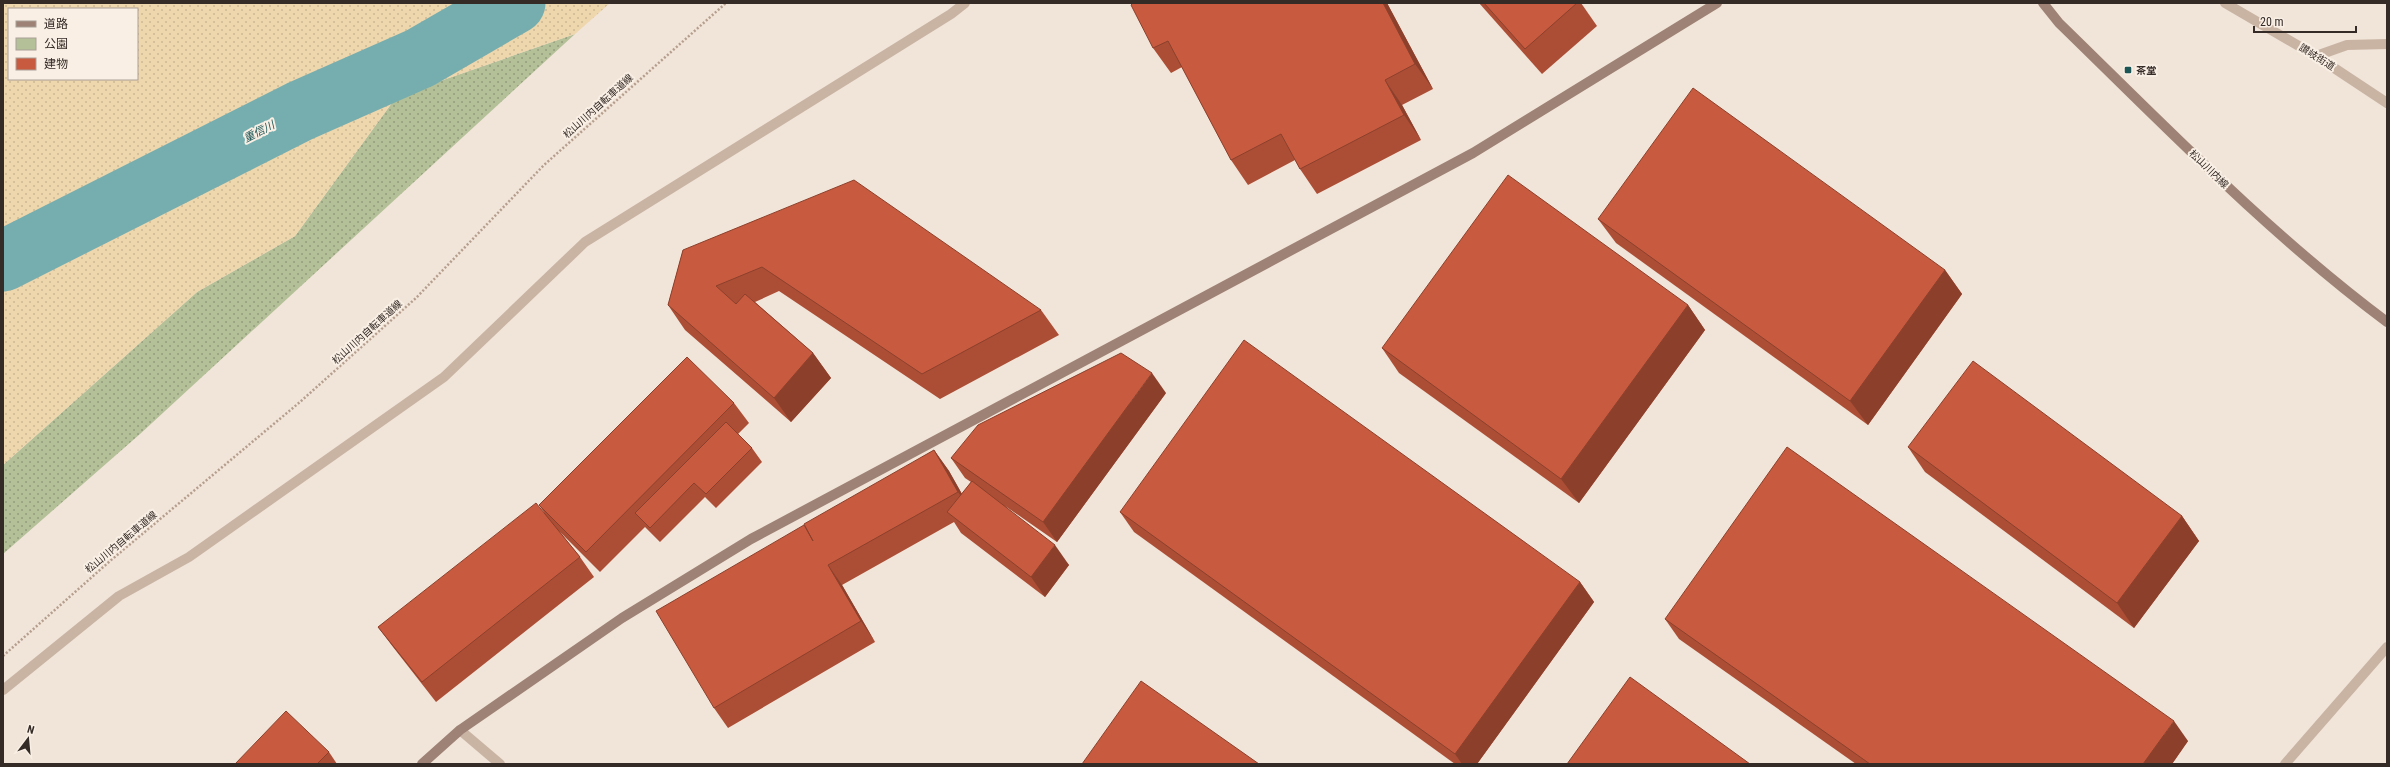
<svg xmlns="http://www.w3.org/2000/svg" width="2390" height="767" viewBox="0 0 2390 767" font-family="'Roboto Condensed','Noto Sans JP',sans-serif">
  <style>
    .green { fill: url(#green-dots) }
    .sand { fill: url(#sand-dots); fill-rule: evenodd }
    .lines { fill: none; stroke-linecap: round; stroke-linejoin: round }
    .river { stroke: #76aeaf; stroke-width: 61 }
    .path { stroke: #b59e8e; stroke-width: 2.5; stroke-dasharray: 2 2; stroke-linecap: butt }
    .street { stroke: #c9b4a4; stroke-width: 10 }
    .secondary { stroke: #9d8275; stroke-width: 10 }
    .wall { fill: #ac4e36 }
    .shaded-wall { fill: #8c402c }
    .building { fill: #c85b3f; stroke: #8c402c }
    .poi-dot { fill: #1b5556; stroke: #f9efe4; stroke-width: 1.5 }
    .labels { text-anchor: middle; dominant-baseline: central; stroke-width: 4; stroke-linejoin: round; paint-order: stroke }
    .street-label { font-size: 10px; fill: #342a26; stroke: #f9efe4 }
    .poi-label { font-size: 10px; font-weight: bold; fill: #342a26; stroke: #f9efe4; text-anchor: start }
    .water-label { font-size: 11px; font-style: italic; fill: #1b5556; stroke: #f9efe4 }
  </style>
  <defs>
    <pattern id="green-dots" width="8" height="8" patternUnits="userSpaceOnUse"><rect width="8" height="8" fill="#b4c098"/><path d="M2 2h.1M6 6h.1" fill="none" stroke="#939c7c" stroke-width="1.8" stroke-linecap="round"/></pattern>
    <pattern id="sand-dots" width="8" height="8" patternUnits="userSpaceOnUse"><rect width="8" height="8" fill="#eed6ad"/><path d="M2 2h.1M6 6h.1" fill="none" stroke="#cdb895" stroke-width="1.8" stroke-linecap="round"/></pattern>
  </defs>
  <rect width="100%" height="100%" fill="#f1e4d8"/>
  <path class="green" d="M575,34L140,434L3,554V465L197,292L295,236L397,96Z"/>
  <path class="sand" d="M3,3H610L575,34L397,96L295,236L197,292L3,465ZM9,9H137V79H9Z"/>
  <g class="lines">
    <path class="river" d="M3,261L300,111L420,58L515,3"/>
    <path class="path" d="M3,656L110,561L300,402L416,298L544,165L726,3"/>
    <g class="street">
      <path d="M2225,3L2316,56L2387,103"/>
      <path d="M2316,56L2347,45L2387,44"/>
      <path d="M3,690L119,596L189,557L444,377L585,242L951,14L965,3"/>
      <path d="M460,730L500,764"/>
      <path d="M2285,764L2387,647"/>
    </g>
    <g class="secondary">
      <path d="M2043,3L2059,23C2165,126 2268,233 2387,322"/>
      <path d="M422,764L460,730L622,618L751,539L1473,153L1717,3"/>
    </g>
  </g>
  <g class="wall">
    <path d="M1133,3H1387L1433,89L1402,105L1421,140L1317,194L1300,169L1295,160L1248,185L1231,160L1182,67L1171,73L1153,48Z"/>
    <path d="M1479,3H1581L1597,26L1542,74Z"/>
    <path d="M1598,219L1945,270L1962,294L1868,425L1616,243Z"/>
    <path d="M683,250L1041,310L1059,335L940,399L779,291L755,302L813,353L831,378L791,422L685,330L668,305Z"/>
    <path d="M1688,305L1705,330L1579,503L1399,373L1382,348Z"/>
    <path d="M1166,393L1057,542L1005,506L1069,565L1045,597L961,533L954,522L842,585L875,642L728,728L714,708L808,531L934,450L949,471L962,494L971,482L965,478L951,458Z"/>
    <path d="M734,403L749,423L738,434L752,448L762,462L716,508L705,497L660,542L645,527L600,572L559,531L580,557L594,577L436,702L393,647L378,627L545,514L539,505Z"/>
    <path d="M1908,447L2182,516L2199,541L2134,628L1925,472Z"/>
    <path d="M1120,512L1580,582L1594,602L1477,764H1455L1134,532Z"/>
    <path d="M1665,619L2188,741L2172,764H1856L1679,639Z"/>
    <path d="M329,752L337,764H235Z"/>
  </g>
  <g class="shaded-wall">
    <path d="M1383,3H1387L1433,89L1415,64Z"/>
    <path d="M1385,80L1402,105L1421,140L1404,115Z"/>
    <path d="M1945,270L1962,294L1868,425L1850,401Z"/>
    <path d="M1688,305L1705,330L1579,503L1561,479Z"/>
    <path d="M813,353L831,378L791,422L774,398Z"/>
    <path d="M1152,373L1166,393L1057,542L1043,522Z"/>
    <path d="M934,450L949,471L972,512L958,492Z"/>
    <path d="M2182,516L2199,541L2134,628L2117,603Z"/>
    <path d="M1055,545L1069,565L1045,597L1031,577Z"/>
    <path d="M828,565L842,585L875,642L861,621Z"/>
    <path d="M1580,582L1594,602L1477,764H1462L1455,754Z"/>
    <path d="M2174,721L2188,741L2172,764H2143Z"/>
  </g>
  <g class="building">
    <path d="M1133,3H1383L1415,64L1385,80L1404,115L1300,169L1281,134L1231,160L1168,41L1153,48L1131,5Z"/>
    <path d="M1484,3H1577L1525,49Z"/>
    <path d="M1693,88L1945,270L1850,401L1598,219Z"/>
    <path d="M1508,175L1688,305L1561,479L1382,348Z"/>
    <path d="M854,180L1041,310L922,374L762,267L716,286L736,304L745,294L813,353L774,398L668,305L683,250Z"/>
    <path d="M1244,340L1580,582L1455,754L1120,512Z"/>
    <path d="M1121,353L1152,373L1043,522L951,458L978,425Z"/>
    <path d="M687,357L734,403L586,552L539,505Z"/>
    <path d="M1973,361L2182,516L2117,603L1908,447Z"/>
    <path d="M726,422L752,448L706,494L694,483L650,528L635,513Z"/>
    <path d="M1787,447L2174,721L2143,764H1870L1665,619Z"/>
    <path d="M934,450L958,492L828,565L861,621L714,708L656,611L804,525L813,541L804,524Z"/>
    <path d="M972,481L1055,545L1031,577L947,512Z"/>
    <path d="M536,503L580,557L422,682L378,627Z"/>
    <path d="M1630,677L1750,764H1567Z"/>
    <path d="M1141,681L1259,764H1082Z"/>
    <path d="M286,711L329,752L317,764H235Z"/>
  </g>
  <rect class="poi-dot" x="2124" y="66" width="8" height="8" rx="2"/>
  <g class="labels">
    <g class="street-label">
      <text transform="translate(2317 57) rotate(32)">讃岐街道</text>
      <text transform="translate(598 106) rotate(-42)">松山川内自転車道線</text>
      <text transform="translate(2209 169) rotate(44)">松山川内線</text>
      <text transform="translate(367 332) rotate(-42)">松山川内自転車道線</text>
      <text transform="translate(121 542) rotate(-40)">松山川内自転車道線</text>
    </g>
    <g class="poi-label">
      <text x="2136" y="70">茶堂</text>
    </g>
    <g class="water-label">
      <text transform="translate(259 132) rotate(-27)">重信川</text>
    </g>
  </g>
  <rect width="2390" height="767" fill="none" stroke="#342a26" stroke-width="8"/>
  <rect x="8" y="8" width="130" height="72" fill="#f9efe4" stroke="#aaa098"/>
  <rect x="16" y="21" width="20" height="6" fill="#9d8275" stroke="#aaa098"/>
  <text x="44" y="28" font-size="12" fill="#342a26">道路</text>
  <rect x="16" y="38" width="20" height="12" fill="#b4c098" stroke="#aaa098"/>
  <text x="44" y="48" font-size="12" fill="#342a26">公園</text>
  <rect x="16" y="58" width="20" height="12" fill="#c85b3f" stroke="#aaa098"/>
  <text x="44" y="68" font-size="12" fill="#342a26">建物</text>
  <g transform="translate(28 739) rotate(16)" stroke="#f9efe4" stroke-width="3" paint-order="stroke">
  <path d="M0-3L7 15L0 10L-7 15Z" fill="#342a26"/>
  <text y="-6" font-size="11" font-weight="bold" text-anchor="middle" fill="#342a26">N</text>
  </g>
  <path d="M2254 26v6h102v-6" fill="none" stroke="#342a26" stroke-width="2"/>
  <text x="2260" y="26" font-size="12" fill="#342a26" stroke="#f9efe4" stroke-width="3" paint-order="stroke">20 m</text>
</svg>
